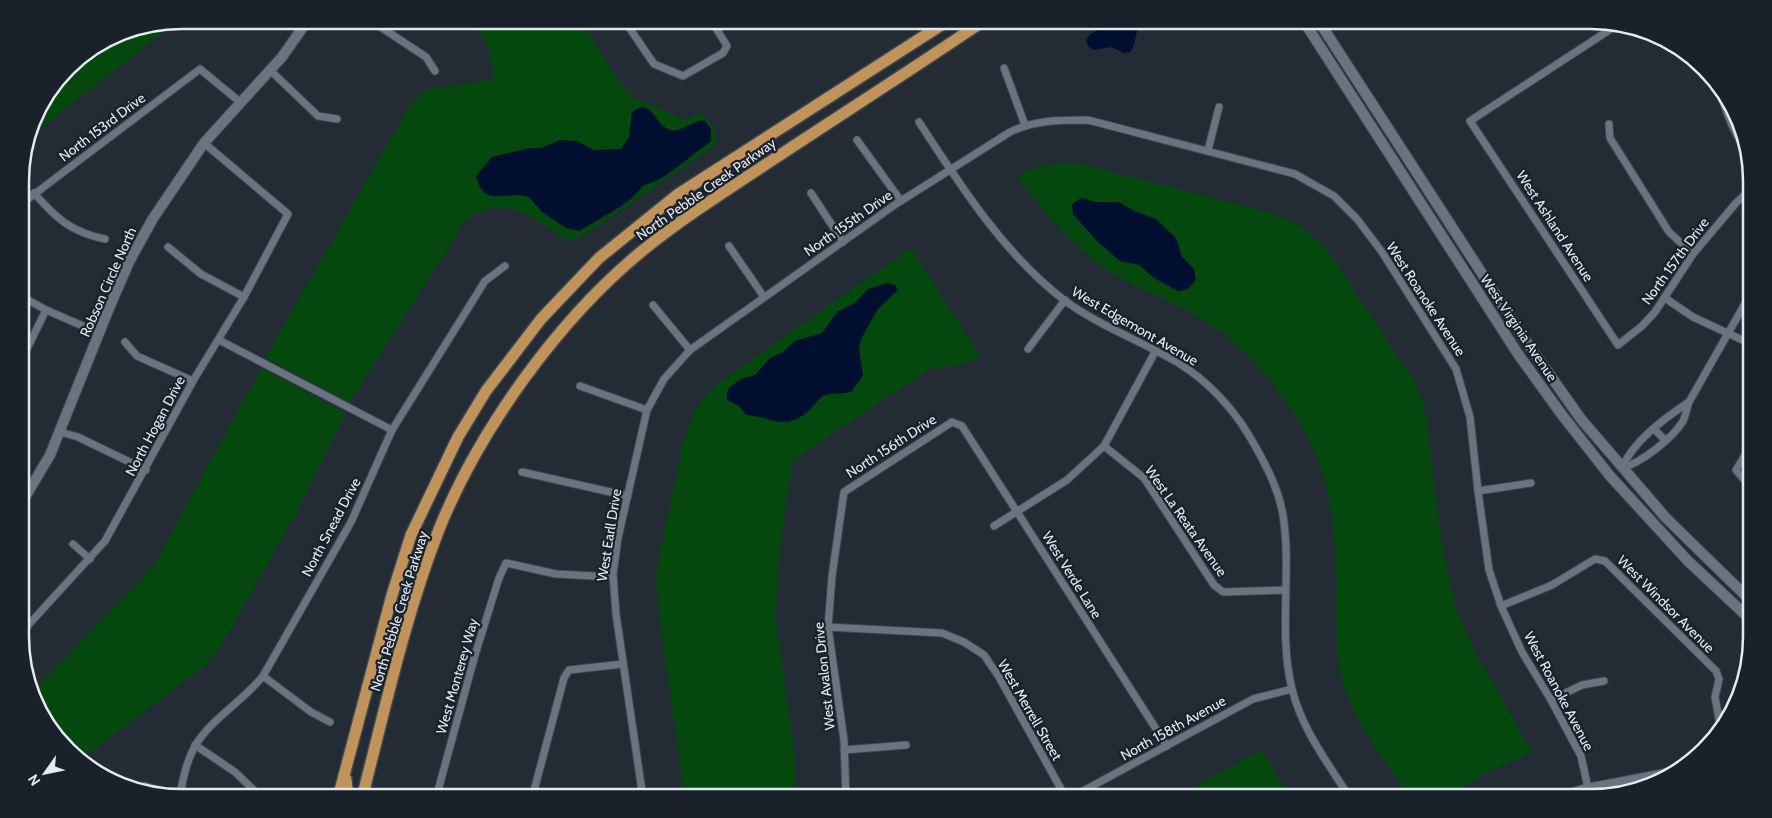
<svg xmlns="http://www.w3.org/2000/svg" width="1772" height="818" viewBox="0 0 1772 818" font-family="Cabin,sans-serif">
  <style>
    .green { fill: #04480d }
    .water { fill: #000e2f }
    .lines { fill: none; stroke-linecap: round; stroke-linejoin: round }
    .street-casing { stroke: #40474f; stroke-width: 9 }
    .secondary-casing { stroke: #40474f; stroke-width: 12 }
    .primary-casing { stroke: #40474f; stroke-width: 14 }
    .street { stroke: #6a7480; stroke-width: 7 }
    .secondary { stroke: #6a7480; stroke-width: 10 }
    .primary { stroke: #bf935a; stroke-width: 11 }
    .labels { text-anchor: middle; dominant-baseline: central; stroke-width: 4.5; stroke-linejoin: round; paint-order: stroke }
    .street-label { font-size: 14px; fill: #e5eaf1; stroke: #19212b }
    .rim { fill: none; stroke: #e5eaf1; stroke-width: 2.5 }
  </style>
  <rect width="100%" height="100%" fill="#232b35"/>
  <g class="green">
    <path d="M469,20H580L620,83L636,99L686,120L700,113C710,122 720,132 715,146L584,235L568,241C543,225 520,202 487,209C478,211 468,220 460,224L459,231L350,402L265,358L409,107L424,90L492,80L494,78L488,45Z"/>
    <path d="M178,21L157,37L30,136L36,110L75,60L120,32Z"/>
    <path d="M1060,163H1077L1275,214L1300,226L1327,249L1416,384L1426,414L1441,539L1455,606L1472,647L1532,752L1489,771L1446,798H1410C1386,761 1352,722 1342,679C1335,652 1336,625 1336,597C1336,538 1334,479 1302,427C1276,383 1242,343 1198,317C1168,299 1133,287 1104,268C1073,247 1040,207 1018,177L1026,170Z"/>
    <path d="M911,248L981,358L943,368L933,367L793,460L781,537L775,614L795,756V798H685L659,616L656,573L683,443L695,411L704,397L721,381Z"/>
    <path d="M261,368L346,413L301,504L221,646L208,663L83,758L53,735L34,690L155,564Z"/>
    <path d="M1261,750L1292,798H1174Z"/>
  </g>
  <g class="water">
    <path d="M1116,20H1144C1133,30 1138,42 1130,52L1124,53L1111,47L1094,50L1088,46L1086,40L1090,34Z"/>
    <path d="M644,107C656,111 658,127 671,130C683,133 692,119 705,121L711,129V141L672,171L660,179L643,186L632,198L620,207L579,231L566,228L542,212L529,197C502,190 485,209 476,176L492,157L530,148H541L560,140L577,141L594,150L621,149L629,137L632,112L639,108Z"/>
    <path d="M1082,198L1095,202H1119L1134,211L1156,219L1176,238L1182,257L1194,269L1196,280L1188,289L1178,291L1154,278L1139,265L1120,261L1097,241L1073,214L1072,204Z"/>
    <path d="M888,283L895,285L898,290L878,309L861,339L859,349L863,375L852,391C843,395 834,392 825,395C817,399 812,409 805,414C782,431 770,416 746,415L739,406L727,400V392L730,387L741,379L755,375L770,358L782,353L795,341L822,333L837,312L855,303L868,289Z"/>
  </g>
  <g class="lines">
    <g class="street-casing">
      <g id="street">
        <path d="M370,20L426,57L435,71"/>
        <path d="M624,20L654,64L683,76L723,53L727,46L711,20"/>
        <path d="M1617,25L1470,121L1618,345L1642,326L1655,312L1693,254L1736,203L1751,189"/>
        <path d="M1004,68L1025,125"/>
        <path d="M270,70L318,116L337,119"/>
        <path d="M1718,82C1724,109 1734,134 1750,157"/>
        <path d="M919,122C960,185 1004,254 1064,300C1099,326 1142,341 1180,364C1206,380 1232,407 1248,434C1263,459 1278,486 1283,515C1292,573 1278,632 1292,689C1302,730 1328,763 1350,798"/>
        <path d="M1609,124L1610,138L1669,232L1693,254"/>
        <path d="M857,140L901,201"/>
        <path d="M1208,150L1219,107"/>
        <path d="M34,193C57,219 71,232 105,239"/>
        <path d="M811,193L843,242"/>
        <path d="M20,205L200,69L240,102"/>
        <path d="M729,246L764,297"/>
        <path d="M168,247L201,274L244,297"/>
        <path d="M21,296L46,310L99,333"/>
        <path d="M1665,298L1693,317L1751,344"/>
        <path d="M653,305L690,350"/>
        <path d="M219,340L392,430"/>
        <path d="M125,342L137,356L193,381"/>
        <path d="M1028,349L1065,300"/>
        <path d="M21,361L46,310"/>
        <path d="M580,386L647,410"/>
        <path d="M1654,429L1665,440"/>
        <path d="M60,432L78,437L146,470"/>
        <path d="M1751,445L1736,470L1752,489"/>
        <path d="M1104,446L1144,478L1214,585L1223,592L1285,590"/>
        <path d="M1622,468C1641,463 1673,438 1683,421C1686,415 1687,408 1689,402L1751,293"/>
        <path d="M1622,468C1633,441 1665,418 1689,402"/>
        <path d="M522,472L628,496"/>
        <path d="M1478,491L1531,483"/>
        <path d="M994,526L1067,480L1104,446L1155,352"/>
        <path d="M73,544L90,559"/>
        <path d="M1501,606L1552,585L1595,559L1605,561L1716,671L1719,679L1715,697L1721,731"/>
        <path d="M828,627L942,633L964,642L984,655L999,677L1066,798"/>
        <path d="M21,633L105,541L193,381L244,297L288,214L204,143"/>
        <path d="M263,676L311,712L330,722"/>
        <path d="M1551,700L1582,685L1604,681"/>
        <path d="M195,745L235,772L262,798"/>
        <path d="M844,750L906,745"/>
        <path d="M145,786L179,796"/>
        <path d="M179,798C183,780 186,762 195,746C211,719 242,702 263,676L351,522L392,430L485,281L505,266"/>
        <path d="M436,798L475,655L499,578L506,563L556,574L613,577"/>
        <path d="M532,798L564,678L569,670L623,664"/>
        <path d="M643,798L616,614L613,574L618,538L647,410L664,379L690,350L896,204L1010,132C1035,120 1060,120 1088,120L1295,174L1334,196L1357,219L1382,252L1456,369L1470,417L1478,491L1489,570L1501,606L1522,652L1551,700L1581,756L1588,788"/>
        <path d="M846,798L844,740L828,627L832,576L844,492L952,422L962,426L1167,746"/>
        <path d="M1070,798L1253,699L1292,689"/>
        <path d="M1551,798L1584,788L1683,769"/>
      </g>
    </g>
    <g class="secondary-casing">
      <g id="secondary">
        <path d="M1303,20L1518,354L1562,415L1610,476L1688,561L1752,621"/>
        <path d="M1318,20L1525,340L1581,419L1666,518L1752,602"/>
        <path d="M21,504L50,455L110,306L129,262L152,220L204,143L282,57L308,20"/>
      </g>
    </g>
    <g class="primary-casing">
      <g id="primary">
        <path d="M346,779L348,798"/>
        <path d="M338,798L392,595L411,535L458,437L486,391L541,319L599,258L677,195L949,20"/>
        <path d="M362,798C385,709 405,617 438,532C478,431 558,320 642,251C683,218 727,190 771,161C842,114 914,68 985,20"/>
      </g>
    </g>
    <use href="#street" class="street"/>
    <use href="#secondary" class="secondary"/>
    <use href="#primary" class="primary"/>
  </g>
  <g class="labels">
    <g class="street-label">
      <text transform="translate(102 127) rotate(-37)">North 153rd Drive</text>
      <text transform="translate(706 189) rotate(-35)">North Pebble Creek Parkway</text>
      <text transform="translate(848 223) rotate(-35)">North 155th Drive</text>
      <text transform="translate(1555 226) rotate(57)">West Ashland Avenue</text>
      <text transform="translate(1675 261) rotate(-54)">North 157th Drive</text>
      <text transform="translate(108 282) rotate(-66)">Robson Circle North</text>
      <text transform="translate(1426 299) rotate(57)">West Roanoke Avenue</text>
      <text transform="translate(1135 326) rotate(30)">West Edgemont Avenue</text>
      <text transform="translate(1519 328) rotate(56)">West Virginia Avenue</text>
      <text transform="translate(155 426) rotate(-62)">North Hogan Drive</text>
      <text transform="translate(891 446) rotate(-33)">North 156th Drive</text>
      <text transform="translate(1186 521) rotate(55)">West La Reata Avenue</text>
      <text transform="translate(331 527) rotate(-62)">North Snead Drive</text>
      <text transform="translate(609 535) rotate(-81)">West Earll Drive</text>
      <text transform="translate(1072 575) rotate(58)">West Verde Lane</text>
      <text transform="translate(1666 604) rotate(45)">West Windsor Avenue</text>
      <text transform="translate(399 611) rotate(-73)">North Pebble Creek Parkway</text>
      <text transform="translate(457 676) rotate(-74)">West Monterey Way</text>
      <text transform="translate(824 676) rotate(-96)">West Avalon Drive</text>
      <text transform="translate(1559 691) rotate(62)">West Roanoke Avenue</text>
      <text transform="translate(1030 710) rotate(60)">West Merrell Street</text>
      <text transform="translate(1173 728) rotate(-29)">North 158th Avenue</text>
    </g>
  </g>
  <path d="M0 0H1772V818H0ZM181 29H1591A152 152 0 0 1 1743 181V637A152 152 0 0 1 1591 789H181A152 152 0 0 1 29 637V181A152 152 0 0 1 181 29Z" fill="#19212b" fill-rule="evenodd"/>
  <path class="rim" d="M181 29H1591A152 152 0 0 1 1743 181V637A152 152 0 0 1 1591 789H181A152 152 0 0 1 29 637V181A152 152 0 0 1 181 29Z"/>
  <g transform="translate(45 773) rotate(237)" stroke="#19212b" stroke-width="4" paint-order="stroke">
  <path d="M0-4L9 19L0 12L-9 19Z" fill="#e5eaf1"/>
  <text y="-8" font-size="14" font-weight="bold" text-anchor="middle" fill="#e5eaf1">N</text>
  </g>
</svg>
